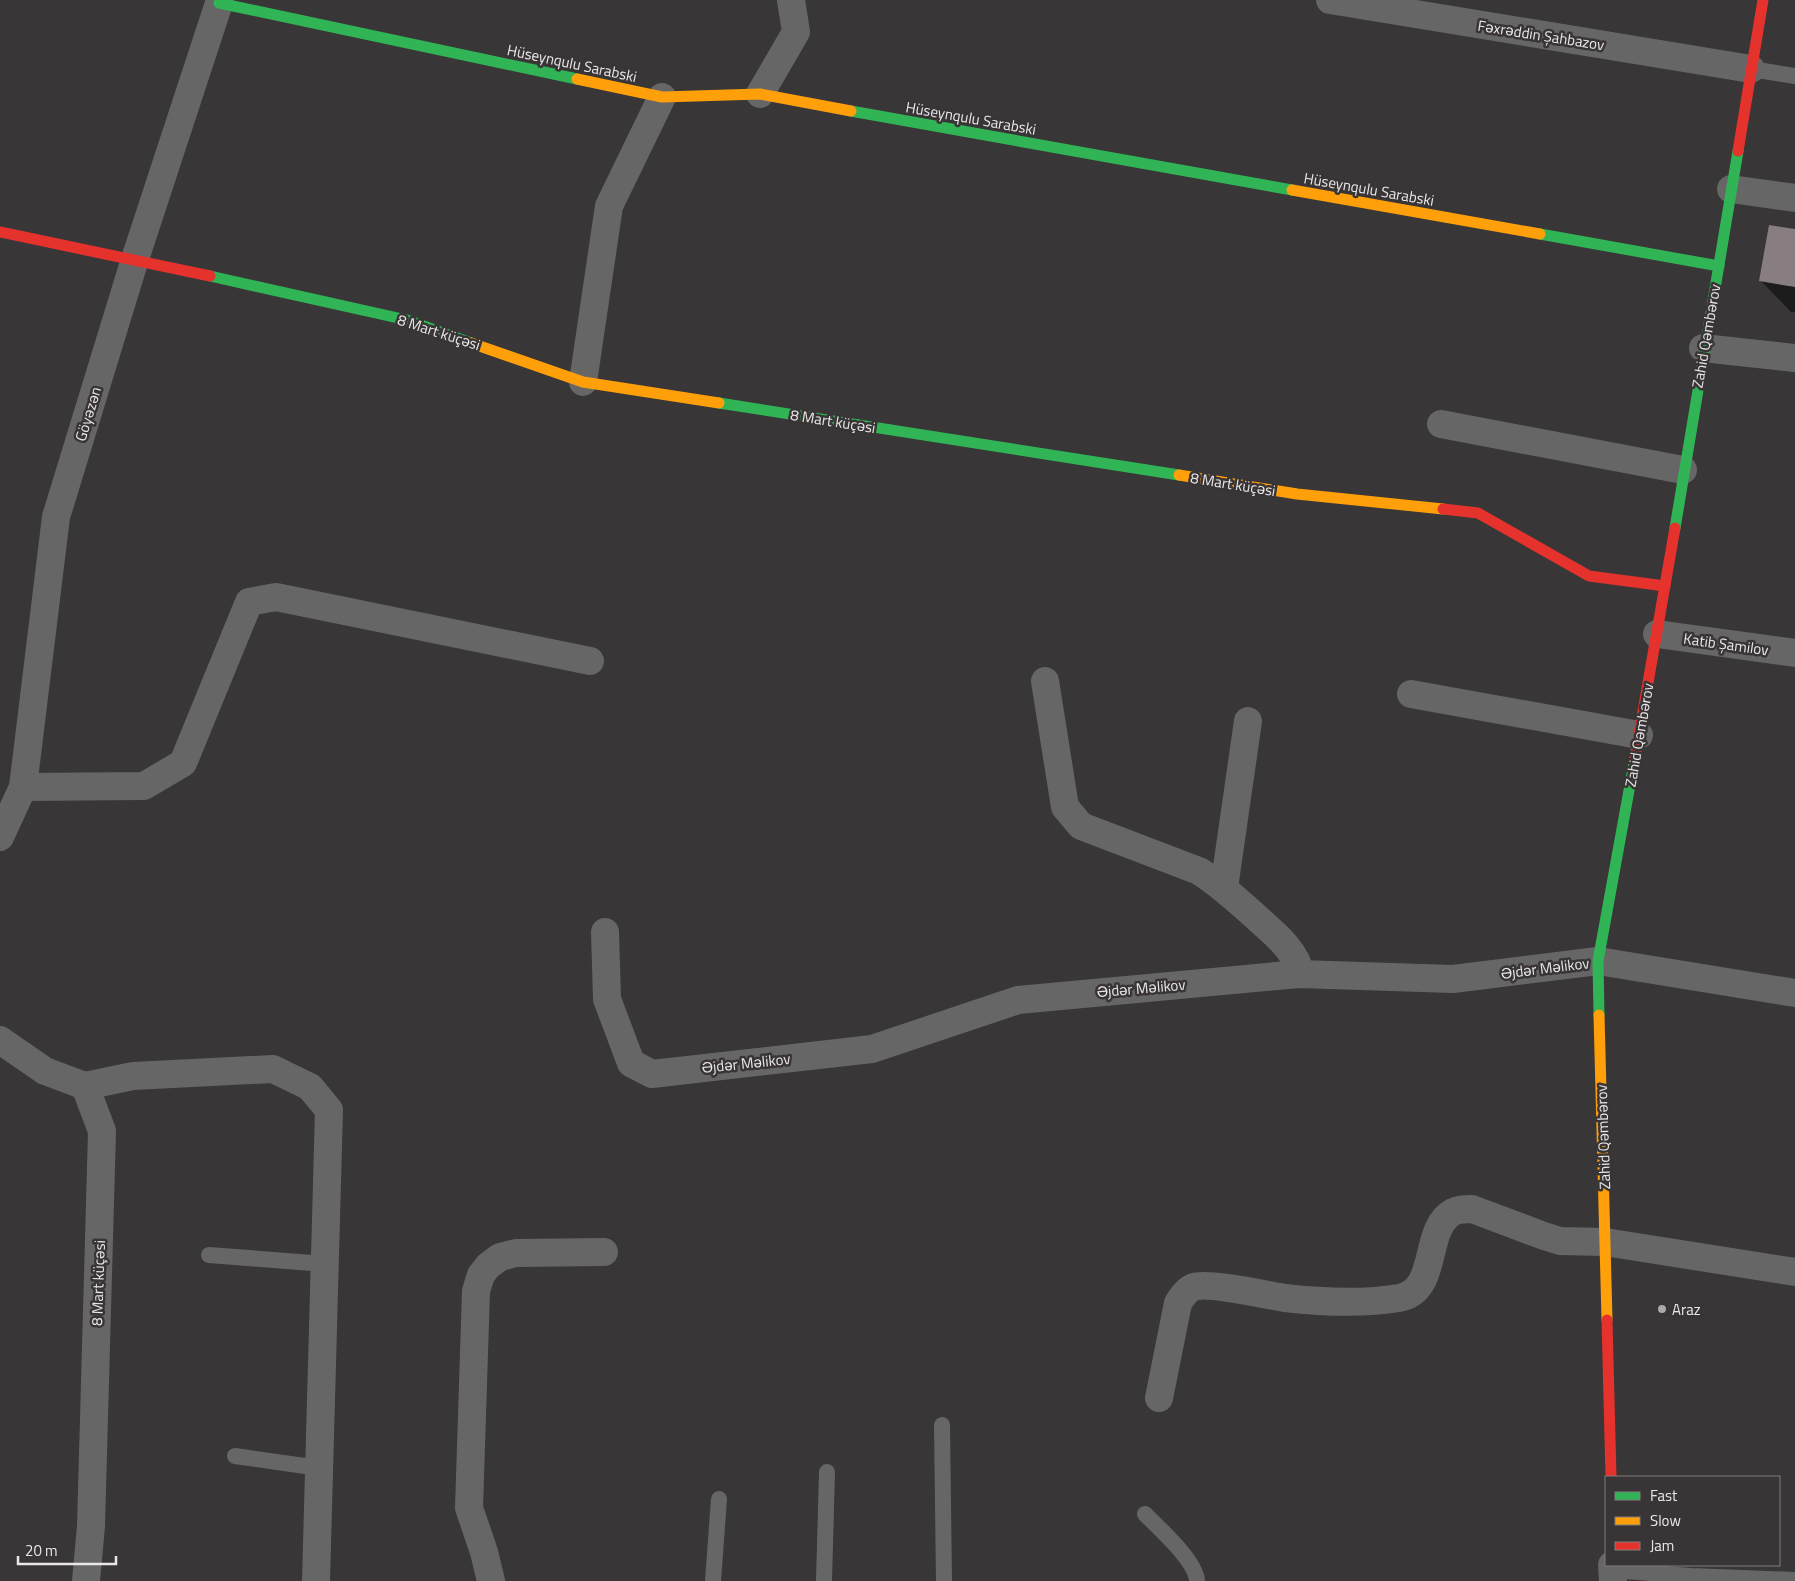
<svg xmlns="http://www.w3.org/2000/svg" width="1795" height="1581" viewBox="0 0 1795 1581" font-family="'Titillium Web',sans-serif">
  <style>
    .shadow { fill: #0007 }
    .building { fill: #887d80 }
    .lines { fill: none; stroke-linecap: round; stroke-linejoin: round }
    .lane { stroke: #676667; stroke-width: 16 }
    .street { stroke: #676667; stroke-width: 28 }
    .fast { stroke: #30b455; stroke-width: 11 }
    .slow { stroke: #ff9f0a; stroke-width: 11 }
    .jam { stroke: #e5322d; stroke-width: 11 }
    .poi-dot { fill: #aca9aa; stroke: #393536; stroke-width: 2 }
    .labels { text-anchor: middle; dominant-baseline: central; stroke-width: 5; stroke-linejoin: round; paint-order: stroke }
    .street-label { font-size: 15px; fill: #eae7e8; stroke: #393536 }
    .poi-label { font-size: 15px; fill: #eae7e8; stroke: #393536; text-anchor: start }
  </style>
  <rect width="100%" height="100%" fill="#383637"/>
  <path class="shadow" d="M1795,230V312H1791L1761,281Z"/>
  <path class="building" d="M1769,225L1795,229V287L1759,281Z"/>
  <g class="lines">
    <g class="lane">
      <path d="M1751,69L1795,76"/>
      <path d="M209,1255L325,1264"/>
      <path d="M942,1425L944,1581"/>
      <path d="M235,1456L319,1468"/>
      <path d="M1145,1514C1159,1528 1196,1561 1197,1581"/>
      <path d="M1612,1570L1691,1576L1795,1580"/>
      <path d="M713,1581L719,1499"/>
      <path d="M824,1581L827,1472"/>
    </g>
    <g class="street">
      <path d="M1330,0L1751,69"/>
      <path d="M760,94L796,32L791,0"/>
      <path d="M1731,189L1795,198"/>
      <path d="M1703,348L1795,358"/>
      <path d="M583,382L609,206L662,97"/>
      <path d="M1441,424L1683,470"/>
      <path d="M1657,634L1795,653"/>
      <path d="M1045,681L1065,807L1081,826L1199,871C1220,884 1237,900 1256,917C1270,930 1286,942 1295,959C1298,963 1298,969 1299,974"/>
      <path d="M1411,694L1639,735"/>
      <path d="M23,787L144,786L183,763L249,602L276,597L590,661"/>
      <path d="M0,837L23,787L56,517L135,259L220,0"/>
      <path d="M1224,888L1248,721"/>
      <path d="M605,932L607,999L631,1063L652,1074L872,1049L1018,1000L1299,974L1453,979L1598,961L1795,993"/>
      <path d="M0,1040L45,1071L85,1086L102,1131L91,1526L86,1581"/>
      <path d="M85,1086L133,1076L273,1069L310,1087L329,1110L316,1581"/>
      <path d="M1159,1398L1178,1303C1182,1297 1187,1289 1194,1287C1207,1282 1267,1295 1285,1298C1321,1302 1363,1304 1399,1298C1440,1291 1422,1229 1453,1212C1459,1209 1466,1209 1472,1209L1544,1236L1560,1241L1605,1242L1795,1272"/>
      <path d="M1612,1565L1613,1581"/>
      <path d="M491,1581L484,1552L469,1508L476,1291L481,1275L488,1266L500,1257L516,1253L604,1252"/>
    </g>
    <g class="fast">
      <path d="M219,3L577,79"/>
      <path d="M851,111L1292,190"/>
      <path d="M1540,234L1719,266"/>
      <path d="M210,276L407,320L471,343"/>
      <path d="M719,403L1179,475"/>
      <path d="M1675,528L1738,151"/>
      <path d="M1599,1015L1598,961L1634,763"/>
    </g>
    <g class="slow">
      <path d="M577,79L662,97L760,94L851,111"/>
      <path d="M1292,190L1540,234"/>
      <path d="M471,343L583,382L719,403"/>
      <path d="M1179,475L1297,494L1443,509"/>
      <path d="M1599,1015L1607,1320"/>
    </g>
    <g class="jam">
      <path d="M1738,151L1763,0"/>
      <path d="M0,232L210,276"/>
      <path d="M1443,509L1478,513L1589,576L1665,586"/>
      <path d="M1634,763L1675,528"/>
      <path d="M1607,1320L1611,1477"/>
    </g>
  </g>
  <circle class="poi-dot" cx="1662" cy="1309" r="5"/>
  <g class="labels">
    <g class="street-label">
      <text transform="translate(1541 35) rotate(9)">Fəxrəddin Şahbazov</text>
      <text transform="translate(572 63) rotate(12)">Hüseynqulu Sarabski</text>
      <text transform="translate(971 118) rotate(10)">Hüseynqulu Sarabski</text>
      <text transform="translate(1369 189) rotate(10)">Hüseynqulu Sarabski</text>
      <text transform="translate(439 332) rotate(18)">8 Mart küçəsi</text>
      <text transform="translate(1706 336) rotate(-80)">Zahid Qəmbərov</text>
      <text transform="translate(88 414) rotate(-73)">Göyəzən</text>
      <text transform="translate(833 421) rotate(9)">8 Mart küçəsi</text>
      <text transform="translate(1233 484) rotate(9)">8 Mart küçəsi</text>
      <text transform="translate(1726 644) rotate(8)">Katib Şamilov</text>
      <text transform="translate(1639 735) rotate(-80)">Zahid Qəmbərov</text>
      <text transform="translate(1545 968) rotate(-7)">Əjdər Məlikov</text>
      <text transform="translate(1141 988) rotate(-5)">Əjdər Məlikov</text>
      <text transform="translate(746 1063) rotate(-6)">Əjdər Məlikov</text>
      <text transform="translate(1603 1137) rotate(-92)">Zahid Qəmbərov</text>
      <text transform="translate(98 1283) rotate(-88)">8 Mart küçəsi</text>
    </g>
    <g class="poi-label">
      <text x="1672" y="1309">Araz</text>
    </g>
  </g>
  <rect x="1605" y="1476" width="175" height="90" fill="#393536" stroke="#807c7d"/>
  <rect x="1615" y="1492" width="25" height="8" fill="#30b455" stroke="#807c7d"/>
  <text x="1650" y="1501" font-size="15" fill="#eae7e8">Fast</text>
  <rect x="1615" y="1517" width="25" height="8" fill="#ff9f0a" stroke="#807c7d"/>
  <text x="1650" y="1526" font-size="15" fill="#eae7e8">Slow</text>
  <rect x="1615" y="1542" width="25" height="8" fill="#e5322d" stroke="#807c7d"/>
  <text x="1650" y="1551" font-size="15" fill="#eae7e8">Jam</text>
  <path d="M18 1556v8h98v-8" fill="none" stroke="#eae7e8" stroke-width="2.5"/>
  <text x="25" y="1556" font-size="15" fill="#eae7e8" stroke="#393536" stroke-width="4" paint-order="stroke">20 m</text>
</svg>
